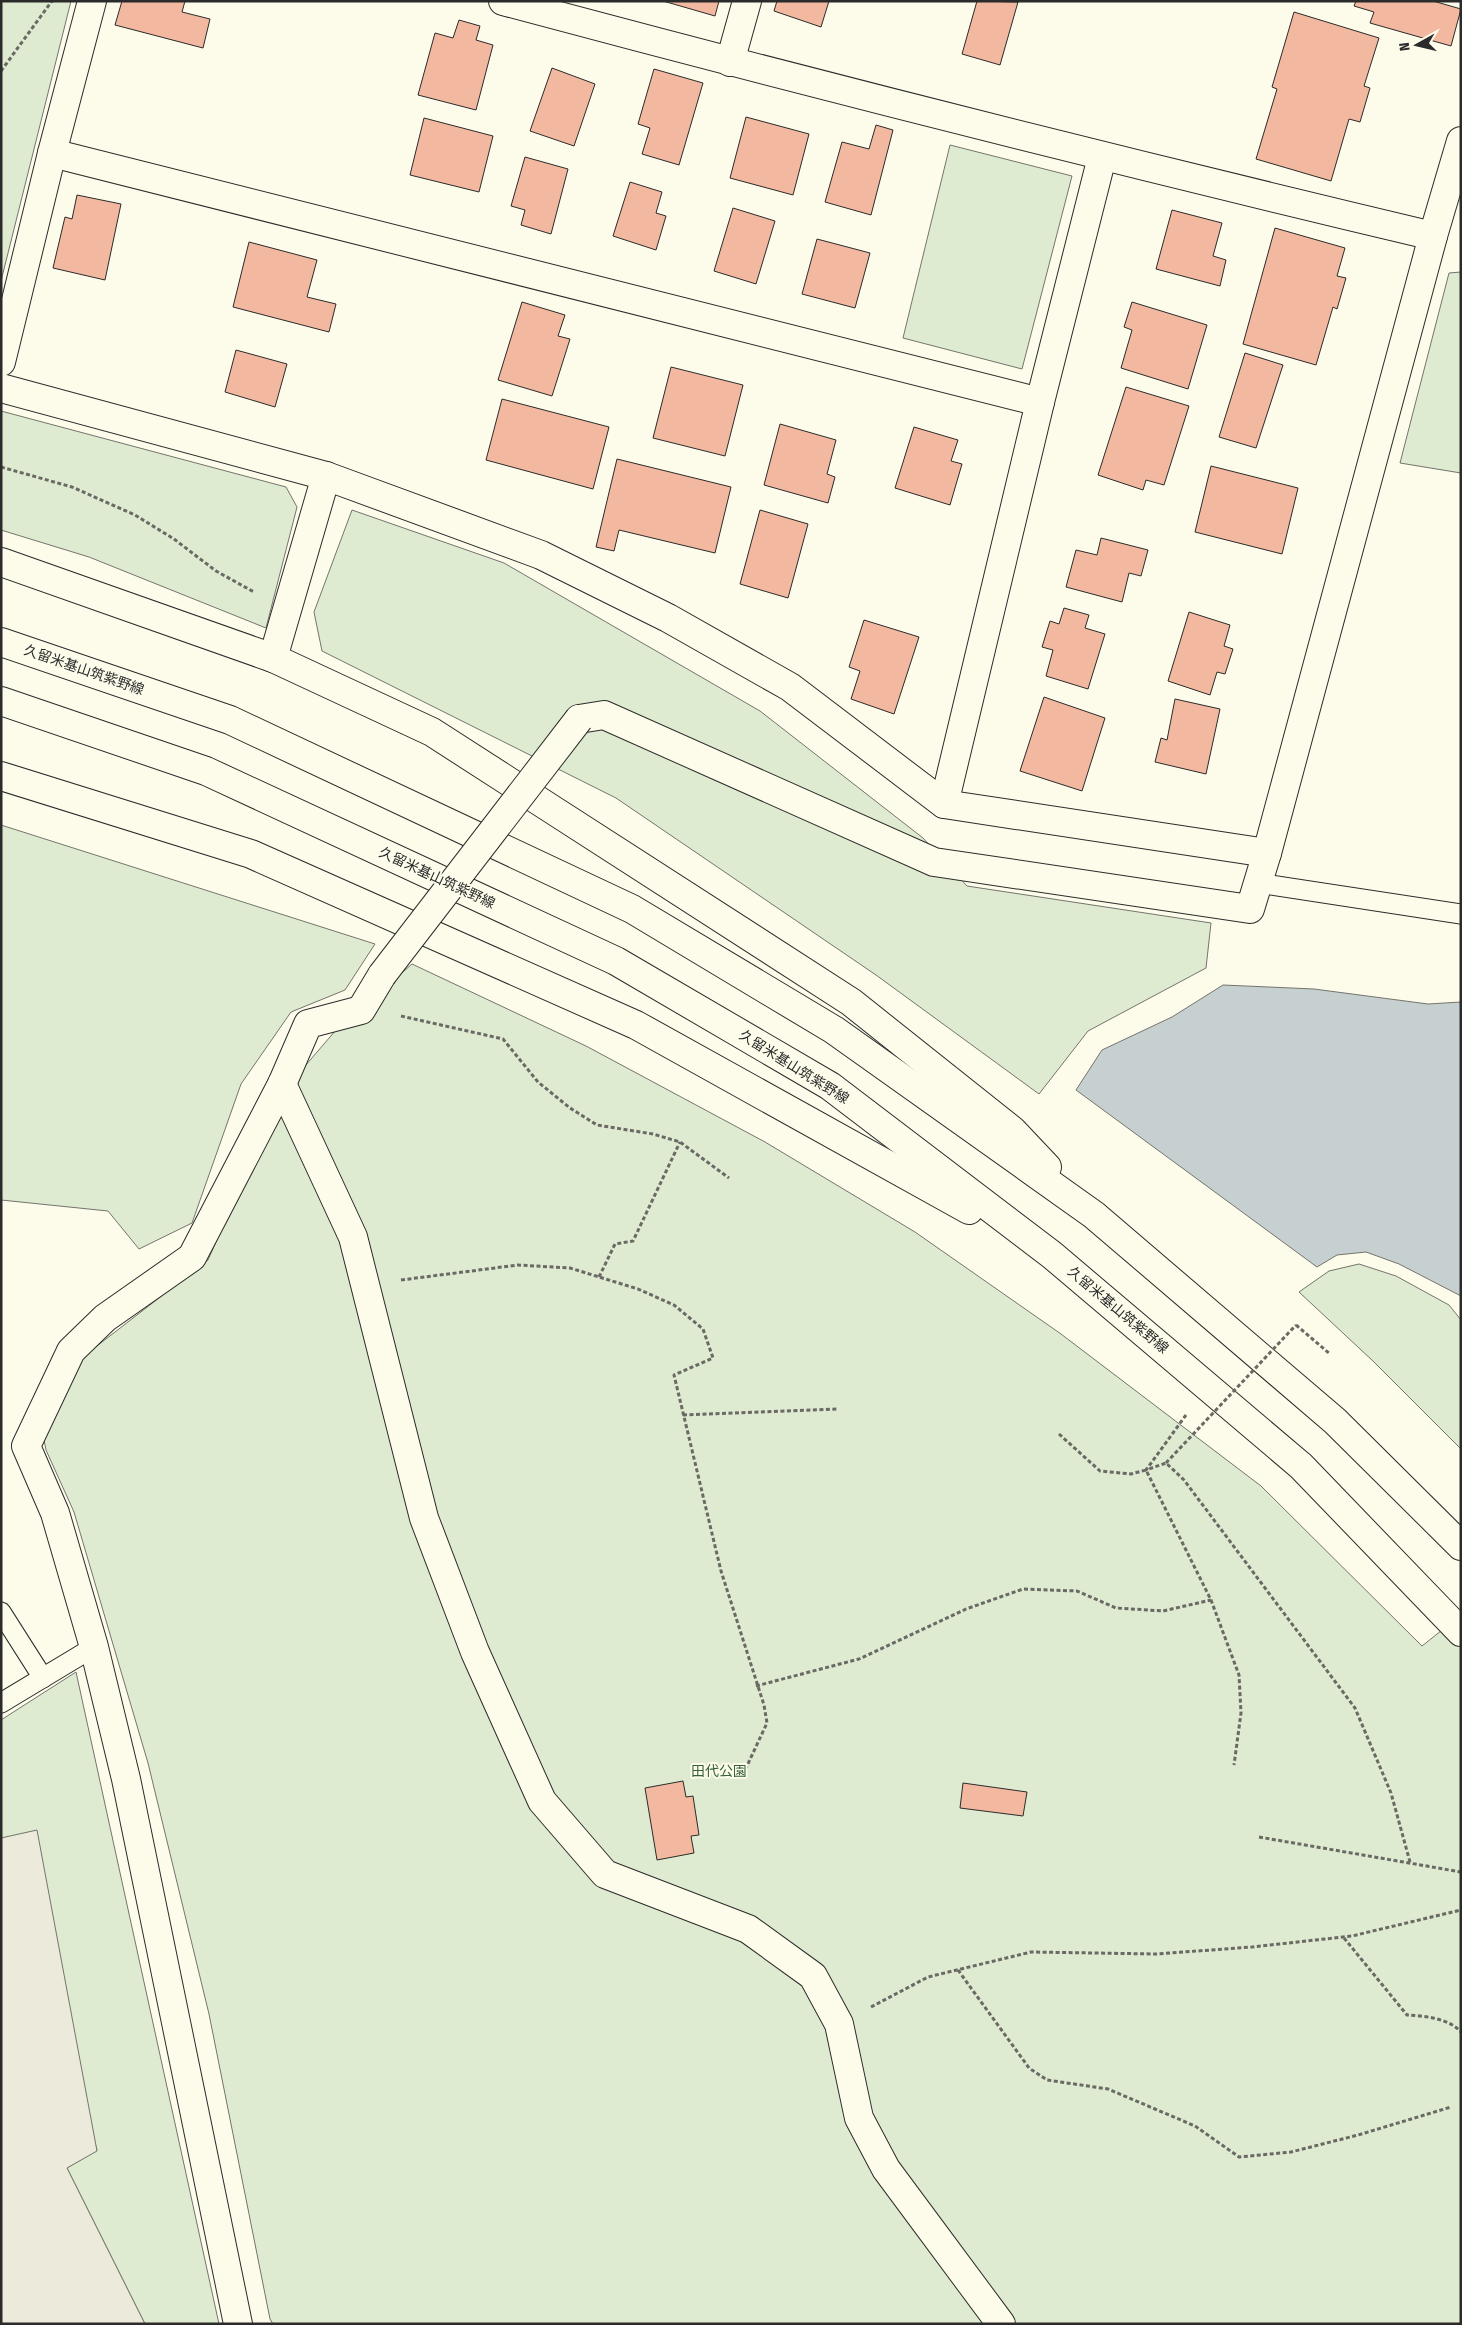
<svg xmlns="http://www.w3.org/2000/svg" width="1462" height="2325" viewBox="0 0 1462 2325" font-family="'Fira Sans Condensed','Noto Sans JP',sans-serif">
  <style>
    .green { fill: #deebd1; stroke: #74746e }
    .parking { fill: #eceadb; stroke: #74746e }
    .water { fill: #c7d0d0; stroke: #74746e }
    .building { fill: #f2b8a0; stroke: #2b2b2b }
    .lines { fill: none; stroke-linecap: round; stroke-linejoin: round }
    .lane-casing { stroke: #2b2b2b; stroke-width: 21 }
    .street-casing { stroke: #2b2b2b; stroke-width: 30 }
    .primary-casing { stroke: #2b2b2b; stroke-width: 30 }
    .path { stroke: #6a6964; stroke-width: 3; stroke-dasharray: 4 2.5; stroke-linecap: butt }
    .lane { stroke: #fdfbea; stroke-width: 19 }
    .street { stroke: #fdfbea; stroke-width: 28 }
    .primary { stroke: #fdfbea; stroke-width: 28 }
    .street-bridge-casing { stroke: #2b2b2b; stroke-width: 30; stroke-linecap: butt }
    .path-bridge { stroke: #6a6964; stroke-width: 3; stroke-dasharray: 4 2.5; stroke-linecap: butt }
    .street-bridge { stroke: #fdfbea; stroke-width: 28 }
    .labels { text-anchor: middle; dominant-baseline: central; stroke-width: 4; stroke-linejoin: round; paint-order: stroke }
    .street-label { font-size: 14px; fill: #2b2b2b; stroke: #fdfbea }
    .park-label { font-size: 14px; fill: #34623c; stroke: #fdfbea }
  </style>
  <rect width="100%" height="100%" fill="#fdfbea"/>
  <g class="green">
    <path d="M1,1H71L1,281Z"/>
    <path d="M950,145L1072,176L1022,369L903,338Z"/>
    <path d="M1461,272V473L1400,463L1449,273Z"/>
    <path d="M1,411L286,487L297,507L266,628L89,557L1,530Z"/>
    <path d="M352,510L504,563L760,711L923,838L967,886L1211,923L1206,968L1088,1031L1039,1094L876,975L616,798L322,651L314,612Z"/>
    <path d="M1,825L375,944L345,990L291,1012L241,1084L192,1223L139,1249L108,1211L1,1200Z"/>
    <path d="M412,964L586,1046L765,1142L915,1232L1061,1334L1261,1486L1422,1646L1461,1615V2324H273L270,2319L209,2014L148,1763L74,1512L46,1450L43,1435L84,1356L208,1260L273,1112L305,1066L336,1030Z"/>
    <path d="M1359,1264L1396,1276L1449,1305L1461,1320V1449L1374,1362L1299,1292L1329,1271Z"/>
    <path d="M76,1672L219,2324H145L67,2168L97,2150L1,1838V1720Z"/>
  </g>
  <path class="parking" d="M37,1830L97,2151L67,2168L145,2324H1V1838Z"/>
  <path class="water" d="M1223,985L1314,989L1428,1004L1461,1002V1296L1399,1264L1366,1252L1337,1255L1317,1267L1076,1090L1102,1050L1172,1017Z"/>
  <g class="building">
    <path d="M122,1H185L182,12L210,19L203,48L115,25Z"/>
    <path d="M663,1H719L715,16Z"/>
    <path d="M777,1H829L821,27L774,11Z"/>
    <path d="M977,1L1018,2L1000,65L962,54Z"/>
    <path d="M1356,1H1433L1461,9L1451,46L1370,23L1374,12L1354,6Z"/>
    <path d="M1294,12L1379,38L1364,86L1370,88L1360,122L1349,119L1331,181L1256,159L1277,89L1272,87Z"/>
    <path d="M459,20L480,26L476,40L493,45L476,110L418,95L435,33L453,38Z"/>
    <path d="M552,68L595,84L574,146L530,131Z"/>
    <path d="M654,69L703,83L679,165L642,154L650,128L638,124Z"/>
    <path d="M746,117L809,134L793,195L730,178Z"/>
    <path d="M424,118L493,136L479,192L410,175Z"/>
    <path d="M876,125L893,130L871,215L825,202L842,142L869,149Z"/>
    <path d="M525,157L568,169L551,234L521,225L525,210L511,206Z"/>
    <path d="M630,182L662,192L656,213L666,216L656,250L613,236Z"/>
    <path d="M77,195L121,204L105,280L53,268L65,217L72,219Z"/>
    <path d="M733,208L775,221L756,284L714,271Z"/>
    <path d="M1172,210L1222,223L1213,256L1226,260L1220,286L1156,269Z"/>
    <path d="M1275,228L1345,248L1337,276L1346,278L1337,309L1333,307L1316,365L1243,344Z"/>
    <path d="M817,239L870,253L855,308L802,294Z"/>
    <path d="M249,242L317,260L307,297L336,304L329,332L233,307Z"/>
    <path d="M522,302L565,315L558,336L570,339L552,396L498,380Z"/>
    <path d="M1132,302L1207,325L1188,389L1121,368L1132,330L1124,327Z"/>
    <path d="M236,350L287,364L275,407L225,392Z"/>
    <path d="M1245,353L1283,365L1256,448L1219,437Z"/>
    <path d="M671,367L743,385L725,456L653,438Z"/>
    <path d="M1126,387L1189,406L1164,485L1146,480L1143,490L1098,475Z"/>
    <path d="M502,399L609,427L593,489L486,460Z"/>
    <path d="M780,424L836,440L827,474L835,477L828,503L764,485Z"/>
    <path d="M914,427L958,440L951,461L962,464L950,505L895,488Z"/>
    <path d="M617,459L731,487L715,553L619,530L614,551L596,547Z"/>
    <path d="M1211,466L1298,488L1282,554L1195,532Z"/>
    <path d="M760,510L808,524L788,598L740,584Z"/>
    <path d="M1101,538L1148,550L1141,576L1129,573L1122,602L1066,587L1076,550L1097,555Z"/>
    <path d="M1064,608L1089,615L1085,628L1105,634L1088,689L1046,676L1053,650L1042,647L1050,621L1059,624Z"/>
    <path d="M1189,612L1230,625L1224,646L1233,649L1225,674L1217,672L1210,695L1168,681Z"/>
    <path d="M864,620L919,637L894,714L851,699L860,671L849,667Z"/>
    <path d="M1044,697L1105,718L1082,791L1020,771Z"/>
    <path d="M1175,699L1220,709L1206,774L1155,762L1161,738L1167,740Z"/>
    <path d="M683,1781L686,1797L693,1796L699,1835L691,1836L694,1853L657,1860L645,1788Z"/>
    <path d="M963,1783L1027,1792L1023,1816L960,1808Z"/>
  </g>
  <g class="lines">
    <g class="lane-casing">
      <g id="lane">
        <path d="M1258,883L1461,914"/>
        <path d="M1,1612L43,1678"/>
        <path d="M1,1703L94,1647"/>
      </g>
    </g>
    <g class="street-casing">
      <g id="street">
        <path d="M503,1C812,84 1122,162 1433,236"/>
        <path d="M730,62L747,1"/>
        <path d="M52,153L1040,402"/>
        <path d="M1,362L52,153L92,1"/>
        <path d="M1,388L326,476L541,555L668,618L790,687L944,804L1267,853L1433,236L1461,141"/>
        <path d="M273,658L326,476"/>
        <path d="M579,719L604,715L934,862L1250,909L1267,853"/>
        <path d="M944,804L1040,402L1102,157"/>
        <path d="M282,1084L353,1237L424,1518L475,1652L542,1801L605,1874L748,1929L813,1976L839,2024L859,2118L886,2169L1001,2324"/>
        <path d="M238,2324L126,1779L94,1647L55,1513L26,1446L71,1351L105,1318L192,1257L282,1084L308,1024L361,1010L382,975"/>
      </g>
    </g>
    <g class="primary-casing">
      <g id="primary">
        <path d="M1,562L273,658L432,732L851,1002L1013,1131L1047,1167"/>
        <path d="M1,642L230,720L632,909L834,1030L1094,1215L1335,1421L1461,1546"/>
        <path d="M1,701L206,771L616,961L830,1086L1052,1255L1301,1466L1461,1632"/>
        <path d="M1,776L251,854L636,1025L969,1210"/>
      </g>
    </g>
    <g class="path">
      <path d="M1,71L52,1"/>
      <path d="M1,467L72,487L135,515L174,539L216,571L254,592"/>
      <path d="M401,1016L503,1039L538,1082L570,1108L597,1125L653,1134L680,1142L729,1178"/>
      <path d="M599,1277L615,1244L633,1241L680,1142"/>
      <path d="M401,1280L518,1265L570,1268L638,1289L674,1305L703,1329L713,1358L674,1375L721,1571L764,1705L767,1723L746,1768"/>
      <path d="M1296,1325L1330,1354"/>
      <path d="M683,1415L838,1409"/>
      <path d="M1186,1415L1146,1470L1166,1463L1184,1480L1355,1708L1391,1793L1410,1862"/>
      <path d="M1059,1434L1100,1471L1131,1474L1146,1470L1211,1600L1239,1675L1241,1713L1234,1765"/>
      <path d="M756,1686L859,1659L966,1609L1023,1589L1077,1591L1116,1608L1163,1611L1211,1600"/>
      <path d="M1259,1837L1461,1872"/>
      <path d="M1344,1938L1407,2015C1424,2016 1449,2018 1461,2032"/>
      <path d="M958,1970L1029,2068L1047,2080L1108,2089L1195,2126L1239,2157L1291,2152L1358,2135L1451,2107"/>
      <path d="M871,2007L928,1977L1031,1952L1156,1954L1252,1947L1352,1936L1461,1910"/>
    </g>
    <use href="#lane" class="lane"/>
    <use href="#street" class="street"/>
    <use href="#primary" class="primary"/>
    <g class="street-bridge-casing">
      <path id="street-bridge" d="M382,975L579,719"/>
    </g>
    <path class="path-bridge" d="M1166,1463L1296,1325"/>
    <use href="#street-bridge" class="street-bridge"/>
  </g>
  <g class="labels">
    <g class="street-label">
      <text transform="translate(84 670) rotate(19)">久留米基山筑紫野線</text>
      <text transform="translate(437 878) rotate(25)">久留米基山筑紫野線</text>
      <text transform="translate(794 1067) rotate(32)">久留米基山筑紫野線</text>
      <text transform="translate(1118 1310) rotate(40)">久留米基山筑紫野線</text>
    </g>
    <g class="park-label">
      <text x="719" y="1771">田代公園</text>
    </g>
  </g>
  <rect width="1462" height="2325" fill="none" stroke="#2b2b2b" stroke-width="5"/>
  <g transform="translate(1417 45) rotate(262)" stroke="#fdfbea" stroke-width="4" paint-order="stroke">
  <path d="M0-4L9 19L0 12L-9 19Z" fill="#2b2b2b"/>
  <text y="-8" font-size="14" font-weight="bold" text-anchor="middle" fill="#2b2b2b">N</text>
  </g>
</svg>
